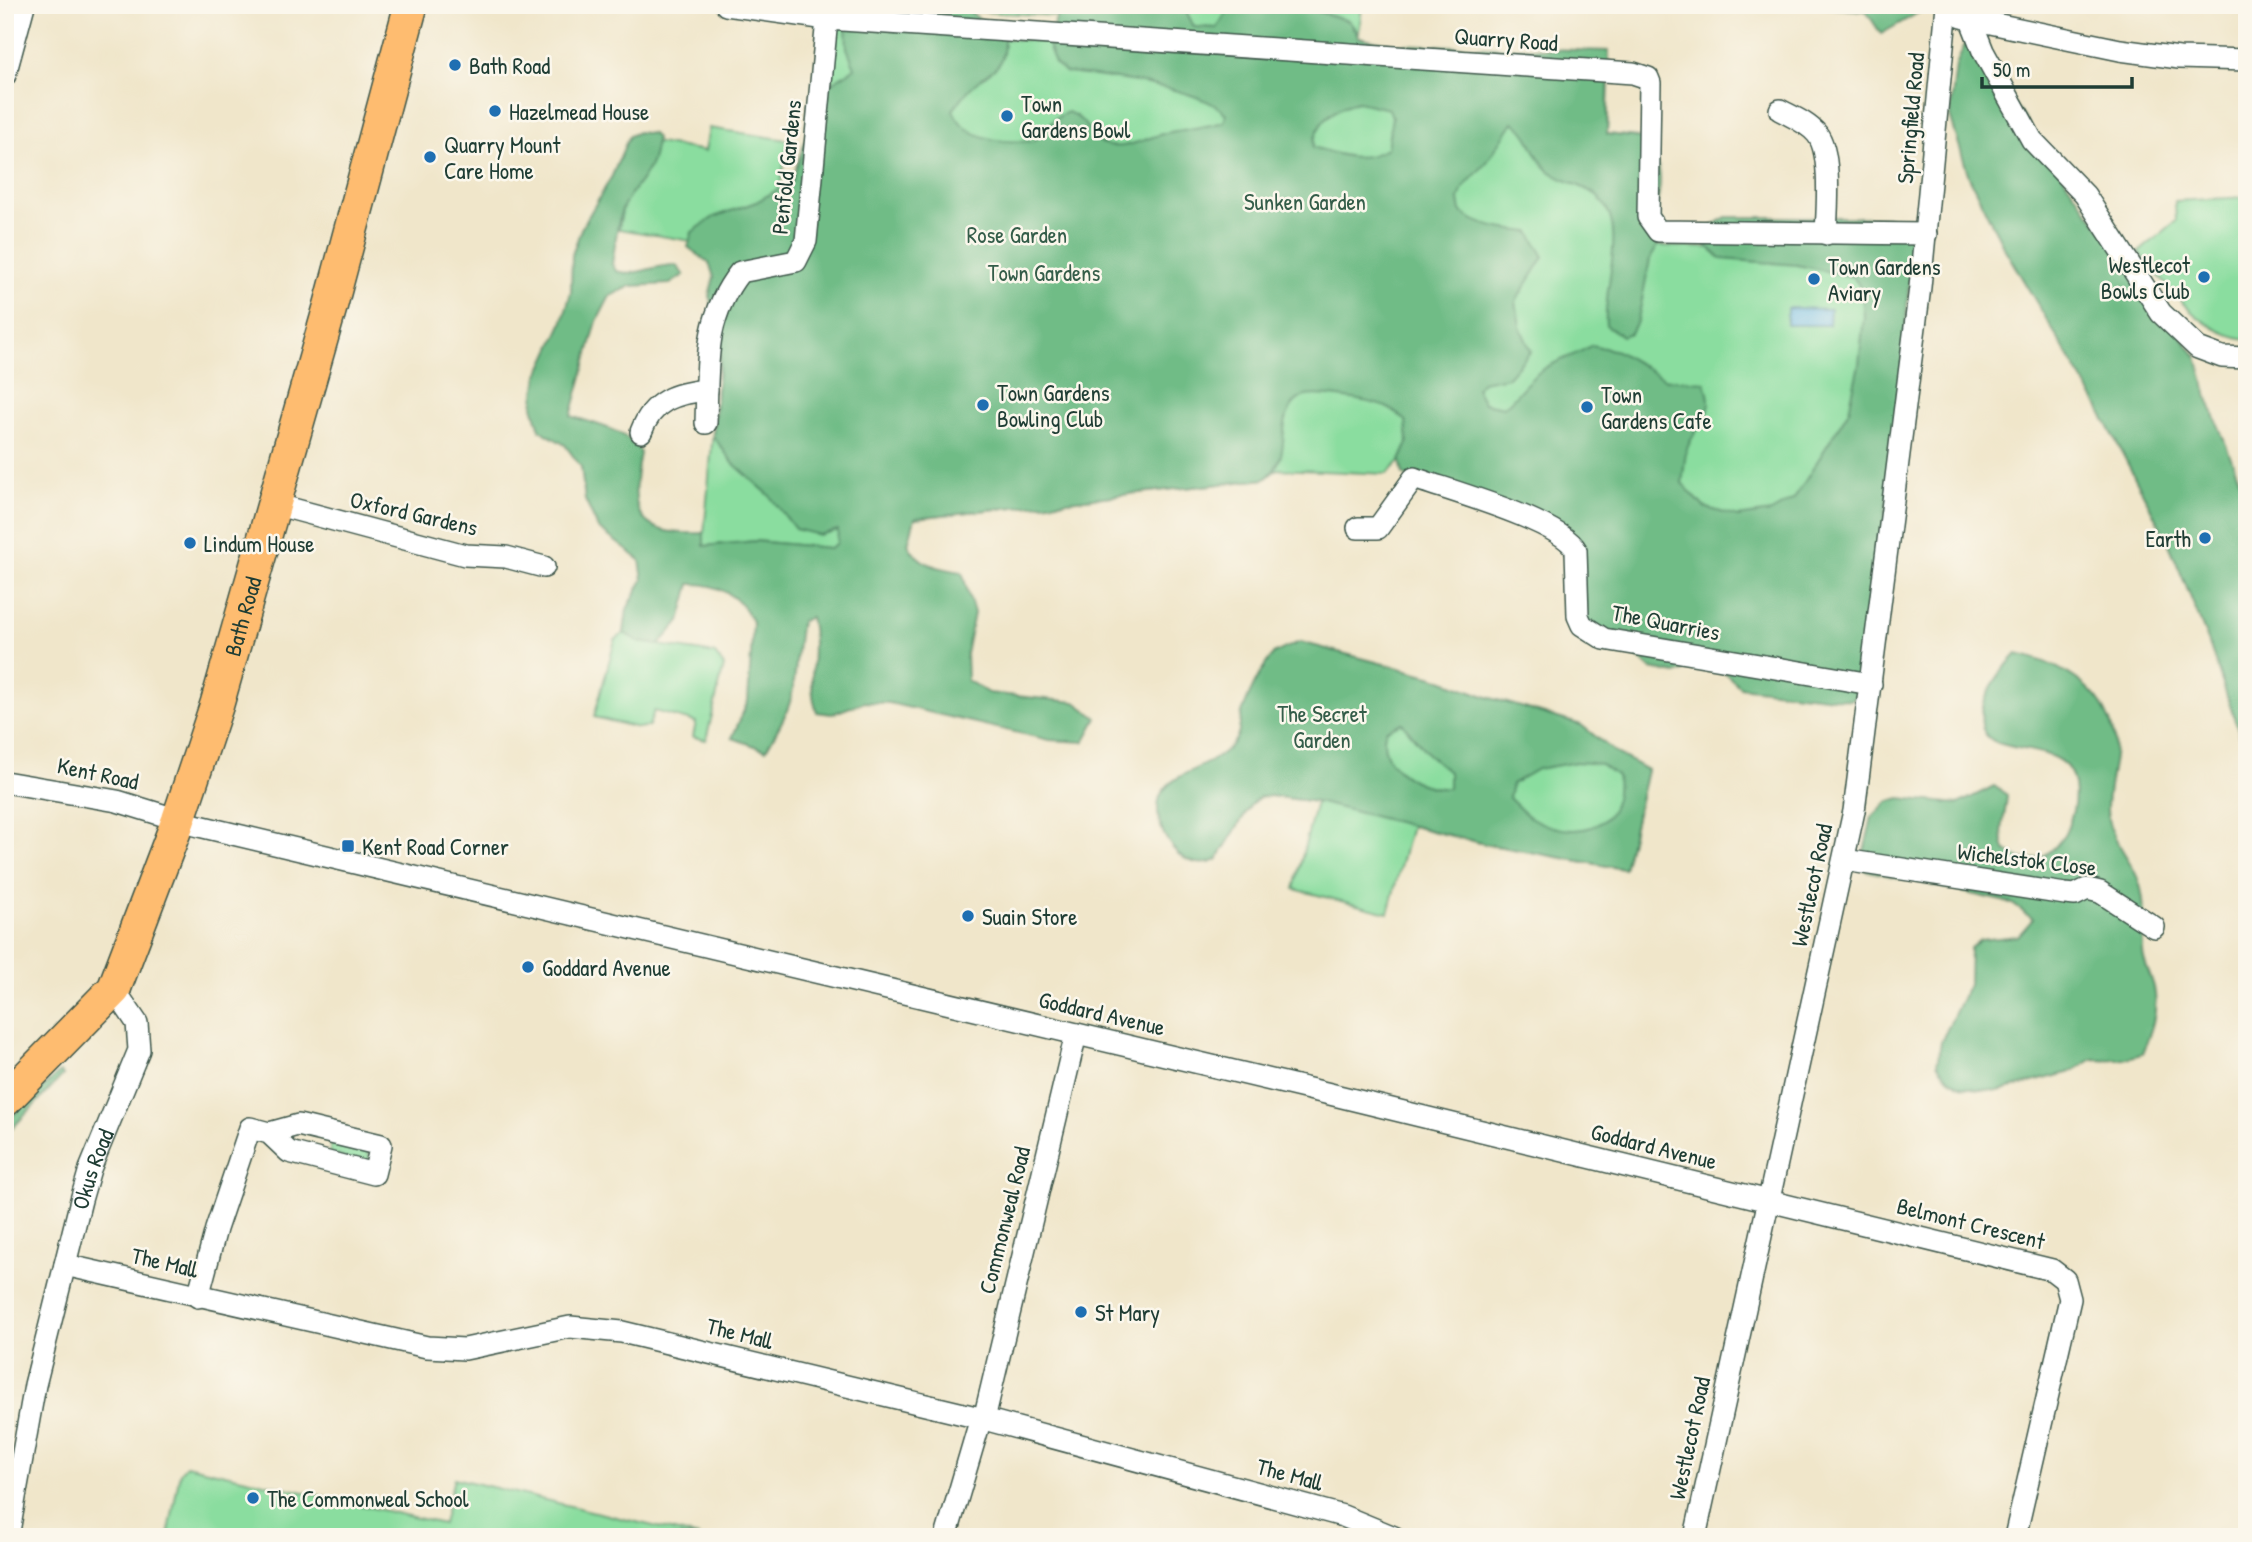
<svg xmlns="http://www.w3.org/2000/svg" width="2252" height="1542" viewBox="0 0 2252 1542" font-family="'Patrick Hand',sans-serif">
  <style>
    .green { fill: #8add9f; stroke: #548d6a; stroke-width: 2 }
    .forest { fill: #6fbc86; stroke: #477c5d; stroke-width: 2; fill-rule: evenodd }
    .water { fill: #69b9e4; stroke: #447b8c; stroke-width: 2 }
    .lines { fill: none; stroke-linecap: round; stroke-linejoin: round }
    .street-casing { stroke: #3e564a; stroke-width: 24 }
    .primary-casing { stroke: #3e564a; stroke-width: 36 }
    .street { stroke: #fff; stroke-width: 21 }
    .primary { stroke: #febc70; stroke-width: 33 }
    .poi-dot { fill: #1f6fb2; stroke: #fbf7ec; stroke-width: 2.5 }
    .labels { text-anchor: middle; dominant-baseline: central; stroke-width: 5; stroke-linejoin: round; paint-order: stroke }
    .street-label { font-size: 23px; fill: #1f3d34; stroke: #fbf7ec }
    .poi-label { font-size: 23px; fill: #1f3d34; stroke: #fbf7ec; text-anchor: start }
    .park-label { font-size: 23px; fill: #345d49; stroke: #fbf7ec }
  </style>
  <rect width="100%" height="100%" fill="#fbf7ec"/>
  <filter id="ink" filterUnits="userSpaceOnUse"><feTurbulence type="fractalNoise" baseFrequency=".0143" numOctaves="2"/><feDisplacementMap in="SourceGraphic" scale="14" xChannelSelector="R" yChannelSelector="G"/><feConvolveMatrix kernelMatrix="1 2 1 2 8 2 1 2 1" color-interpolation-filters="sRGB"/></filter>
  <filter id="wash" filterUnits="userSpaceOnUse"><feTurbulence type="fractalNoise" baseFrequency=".00686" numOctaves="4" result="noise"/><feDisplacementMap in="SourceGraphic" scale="28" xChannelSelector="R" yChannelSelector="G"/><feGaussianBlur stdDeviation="1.57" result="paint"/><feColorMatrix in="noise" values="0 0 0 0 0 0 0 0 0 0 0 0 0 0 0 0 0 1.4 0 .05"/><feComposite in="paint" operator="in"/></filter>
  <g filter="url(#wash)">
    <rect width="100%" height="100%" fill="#f0e6ca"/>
    <g class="green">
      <path d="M961,5H1061L1057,16L970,11Z"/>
      <path d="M1183,5H1250C1232,8 1227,12 1218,28L1194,27Z"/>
      <path d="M1263,5H1362L1359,33L1349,21L1300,6Z"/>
      <path d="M838,26L1609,84L1607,134L1636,137L1641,245L1901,256L1853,674L1581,540L1408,443L1400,461L1387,474L1277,469L1265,479L915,518L839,530L838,543L830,548L755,541L703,546L724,305L750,290L831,85Z"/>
      <path d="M709,128L788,140L769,254L619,229L634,139L705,151Z"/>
      <path d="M2247,197V339C2199,334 2168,286 2139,252L2176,221L2175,201Z"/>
      <path d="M624,633L640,642L715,654L724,666L706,740L693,737L696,722L654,711L649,726L638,728L594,717L615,640Z"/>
      <path d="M1300,642L1433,677L1487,697L1581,725L1616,753L1647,770L1624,869L1485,844L1411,826L1388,913L1294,889L1316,802L1271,796L1243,712L1273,654Z"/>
      <path d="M332,1139L367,1149L370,1158L364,1165L329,1153Z"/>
      <path d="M186,1465L443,1524L454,1478L699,1537H168L180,1472Z"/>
    </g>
    <g class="forest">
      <path d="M845,5H961L1004,38C1004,70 997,65 976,83C967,90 960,101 953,110C965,141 1004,143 1033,141L1057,117L1068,112C1088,120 1086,132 1100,142C1120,155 1151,135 1170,132C1189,129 1205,127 1224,122L1226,114C1201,87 1104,77 1066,73L1055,64L1047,42L1061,5H1183L1194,27L1217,28L1226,13L1235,7L1300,6L1349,21L1359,37L1391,44L1609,51L1607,134L1642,138C1647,145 1655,154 1657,162C1667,189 1647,219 1658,246L1650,259L1638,320L1631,333L1622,336L1606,325C1602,288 1629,229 1599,198C1587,185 1562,183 1547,169C1533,155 1532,134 1513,122L1487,162L1463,188L1459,199L1461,212C1482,228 1504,229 1530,232L1544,257L1516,301L1520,327L1531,351L1508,377L1482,382L1476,388L1484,403L1504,407C1519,394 1527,379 1545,368C1560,359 1577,355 1592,345L1617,351L1665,379L1705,382C1718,422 1698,418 1687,449C1684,459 1684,473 1682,483L1704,507L1738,517L1771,512L1794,499L1849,410L1859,364L1864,316L1861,288L1853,277L1797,265L1721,259L1705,244L1708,229L1726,217H1886L1907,222L1911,257L1900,396L1863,690L1851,700L1740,687L1724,672L1694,666L1676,674L1651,669L1633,652L1582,641L1575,630L1568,563L1556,539L1435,491L1403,474L1400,461L1408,443L1406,421C1400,416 1394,411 1388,408C1372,401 1323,393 1306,396C1300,397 1293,403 1290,409C1277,434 1292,457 1265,479L915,518L908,544C919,566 939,568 962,572L974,613L966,654L967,680L988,693L1075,702L1097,718L1084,742L1049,740L889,703L864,702L832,714L817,712C806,682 818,648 810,617L801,622C796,646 797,670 792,694C788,714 776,732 766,750L732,738L748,701L753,623C741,597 719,583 690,584L680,621L659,645L640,642L624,633L627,609L643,580L640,560L598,528L585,500L581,467L565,445L540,430L533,406L538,376L562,324L571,292L572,255L581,229L612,176L629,136L638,132L652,134L656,138C653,176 639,177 624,205C617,217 615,249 612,264L616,271C636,277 652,265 676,265L684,275L670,284L631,286L610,296L597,321L571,416C591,423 632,431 640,453C628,515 637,536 704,533V546L755,541L830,548L837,543L838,530L819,535L795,529L769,495L733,463L713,436L722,335L709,296L714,277L709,263L688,247L692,232L714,217L756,202L792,181C796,167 820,95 827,87C834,80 847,74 855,68L847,48ZM1358,102L1389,109L1392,117L1387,148C1363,164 1339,155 1313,147C1315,123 1335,106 1358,102Z"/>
      <path d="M1798,5H1932L1881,34L1866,11Z"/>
      <path d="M1974,43L2073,191L2197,357L2209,401L2247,499V756L2208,640L2169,544L2098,406L2003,246L1969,177L1950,116L1956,65L1965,44Z"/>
      <path d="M1300,642L1433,677L1487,697L1581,725L1616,753L1647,770L1624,869L1485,844L1316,802L1271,796L1260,797L1252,803L1217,860C1178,879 1145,817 1163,791C1178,769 1218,767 1236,739C1240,732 1240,721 1242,713C1248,696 1260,670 1272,656C1277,650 1292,646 1300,642ZM1402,723L1428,754L1449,772V788C1419,791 1374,764 1386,730ZM1576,762L1601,764L1617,776C1623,834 1570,841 1530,817C1522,812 1516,804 1509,798L1512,784L1538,769Z"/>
      <path d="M2017,654C2051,661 2092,681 2107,715C2124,750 2107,774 2107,809C2107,836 2131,857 2139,882C2147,904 2142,928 2143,951C2143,963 2151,975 2154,987C2159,1011 2151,1032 2142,1054L2120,1060L2093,1059L2071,1072L1998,1091L1962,1087L1948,1078L1937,1064L1941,1042L1969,984L1970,948L1980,940L2018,936L2033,919L2011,903L1860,869L1872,817L1887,802L1900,798L1958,804L1994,786L2007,795C2006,815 1998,831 2005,850C2010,853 2018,858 2024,859C2064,866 2089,792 2066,766C2045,743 1990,754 1983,729C1975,703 2000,671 2017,654Z"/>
      <path d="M60,1072L63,1075L5,1136V1122Z"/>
    </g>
    <path class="water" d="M1787,308L1830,309L1829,325H1787Z"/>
  </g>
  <g filter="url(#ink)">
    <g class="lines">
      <g class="street-casing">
        <g id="street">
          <path d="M726,5L827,19L1633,73L1648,78L1650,83L1648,217L1658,231L1926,234"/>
          <path d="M1962,17L2120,50L2179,58L2247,60"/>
          <path d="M1970,18L1983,51L2032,140L2085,195L2161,313L2198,348L2222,357L2247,358"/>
          <path d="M5,75L24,5"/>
          <path d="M1780,110C1793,117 1808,123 1817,134C1832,153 1827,210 1826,234"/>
          <path d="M706,423C708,366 703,319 740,272L796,261L806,241L827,19"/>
          <path d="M641,432C653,400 675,393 707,390"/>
          <path d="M274,504L465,555L506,557L544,567"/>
          <path d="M1358,528H1378L1414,478C1447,490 1561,521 1576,550L1578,616L1582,625L1604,639L1871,684"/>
          <path d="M5,782L117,801L195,825L1330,1094L2052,1270L2065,1280L2070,1299L2015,1537"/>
          <path d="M1844,860L2065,894L2075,895L2087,889L2100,892L2154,927"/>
          <path d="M65,1265L427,1347L465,1349L570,1327L622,1332L984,1419L1343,1516L1394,1537"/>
          <path d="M198,1297L216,1229L250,1128L269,1133L289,1152L374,1174L381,1145L298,1125L269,1133"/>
          <path d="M984,1419L1076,1034"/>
          <path id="s1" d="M8,1537L35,1385L81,1200L90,1169L139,1050L137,1023L114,989"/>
          <path d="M946,1537L981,1418"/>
          <path d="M1695,1537L1854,811L1920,287L1947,5"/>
        </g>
      </g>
      <g class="primary-casing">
        <g id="primary">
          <path id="s2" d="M5,1100L114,989L178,821L217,704L331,304L411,5"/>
        </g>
      </g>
      <use href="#street" class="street"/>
      <use href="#primary" class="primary"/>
    </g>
  </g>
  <g class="poi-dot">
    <circle cx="455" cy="65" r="7"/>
    <circle cx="495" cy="111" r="7"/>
    <circle cx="1007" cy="116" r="7"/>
    <circle cx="430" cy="157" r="7"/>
    <circle cx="2204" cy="277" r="7"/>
    <circle cx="1814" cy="279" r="7"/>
    <circle cx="983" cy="405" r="7"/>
    <circle cx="1587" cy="407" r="7"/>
    <circle cx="2205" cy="538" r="7"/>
    <circle cx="190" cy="543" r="7"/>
    <rect x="341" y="839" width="14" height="14" rx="3.5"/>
    <circle cx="968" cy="916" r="7"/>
    <circle cx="528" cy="967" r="7"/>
    <circle cx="1081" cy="1312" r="7"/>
    <circle cx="253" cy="1498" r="7"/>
  </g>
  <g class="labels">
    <g class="street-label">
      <text transform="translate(1506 39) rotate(4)">Quarry Road</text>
      <text transform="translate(1910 118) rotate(-85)">Springfield Road</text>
      <text transform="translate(786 167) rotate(-84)">Penfold Gardens</text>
      <text transform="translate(414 513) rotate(13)">Oxford Gardens</text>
      <text stroke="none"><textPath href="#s2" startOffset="550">Bath Road</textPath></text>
      <text transform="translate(1666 622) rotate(11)">The Quarries</text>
      <text transform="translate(98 773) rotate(12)">Kent Road</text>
      <text transform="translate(2027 859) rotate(7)">Wichelstok Close</text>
      <text transform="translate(1811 885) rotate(-78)">Westlecot Road</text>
      <text transform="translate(1102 1013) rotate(13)">Goddard Avenue</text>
      <text transform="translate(1654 1146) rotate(14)">Goddard Avenue</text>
      <text stroke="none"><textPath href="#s1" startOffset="378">Okus Road</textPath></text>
      <text transform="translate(1004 1220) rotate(-76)">Commonweal Road</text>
      <text transform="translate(1971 1223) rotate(14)">Belmont Crescent</text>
      <text transform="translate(165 1262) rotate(13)">The Mall</text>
      <text transform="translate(740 1333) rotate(14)">The Mall</text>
      <text transform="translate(1689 1438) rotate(-78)">Westlecot Road</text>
      <text transform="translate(1290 1474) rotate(15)">The Mall</text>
    </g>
    <g class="poi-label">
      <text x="469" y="65">Bath Road</text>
      <text x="1021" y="103">Town<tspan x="1021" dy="26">Gardens Bowl</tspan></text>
      <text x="509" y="111">Hazelmead House</text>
      <text x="444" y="144">Quarry Mount<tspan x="444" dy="26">Care Home</tspan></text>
      <text x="2190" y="264" text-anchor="end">Westlecot<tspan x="2190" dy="26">Bowls Club</tspan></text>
      <text x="1828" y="266">Town Gardens<tspan x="1828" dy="26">Aviary</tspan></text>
      <text x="997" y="392">Town Gardens<tspan x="997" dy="26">Bowling Club</tspan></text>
      <text x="1601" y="394">Town<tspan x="1601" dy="26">Gardens Cafe</tspan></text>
      <text x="2191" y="538" text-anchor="end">Earth</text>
      <text x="204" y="543">Lindum House</text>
      <text x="362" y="846">Kent Road Corner</text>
      <text x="982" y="916">Suain Store</text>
      <text x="542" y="967">Goddard Avenue</text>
      <text x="1095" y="1312">St Mary</text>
      <text x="267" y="1498">The Commonweal School</text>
    </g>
    <g class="park-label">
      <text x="1305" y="201">Sunken Garden</text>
      <text x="1017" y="234">Rose Garden</text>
      <text x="1044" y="272">Town Gardens</text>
      <text x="1322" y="713">The Secret<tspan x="1322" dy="26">Garden</tspan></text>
    </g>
  </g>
  <rect width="2252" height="1542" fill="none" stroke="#fbf7ec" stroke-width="28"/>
  <path d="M1982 77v10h150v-10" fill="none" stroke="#1f3d34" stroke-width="3.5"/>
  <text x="1993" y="77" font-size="21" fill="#1f3d34" stroke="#fbf7ec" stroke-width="5" paint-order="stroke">50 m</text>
</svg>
